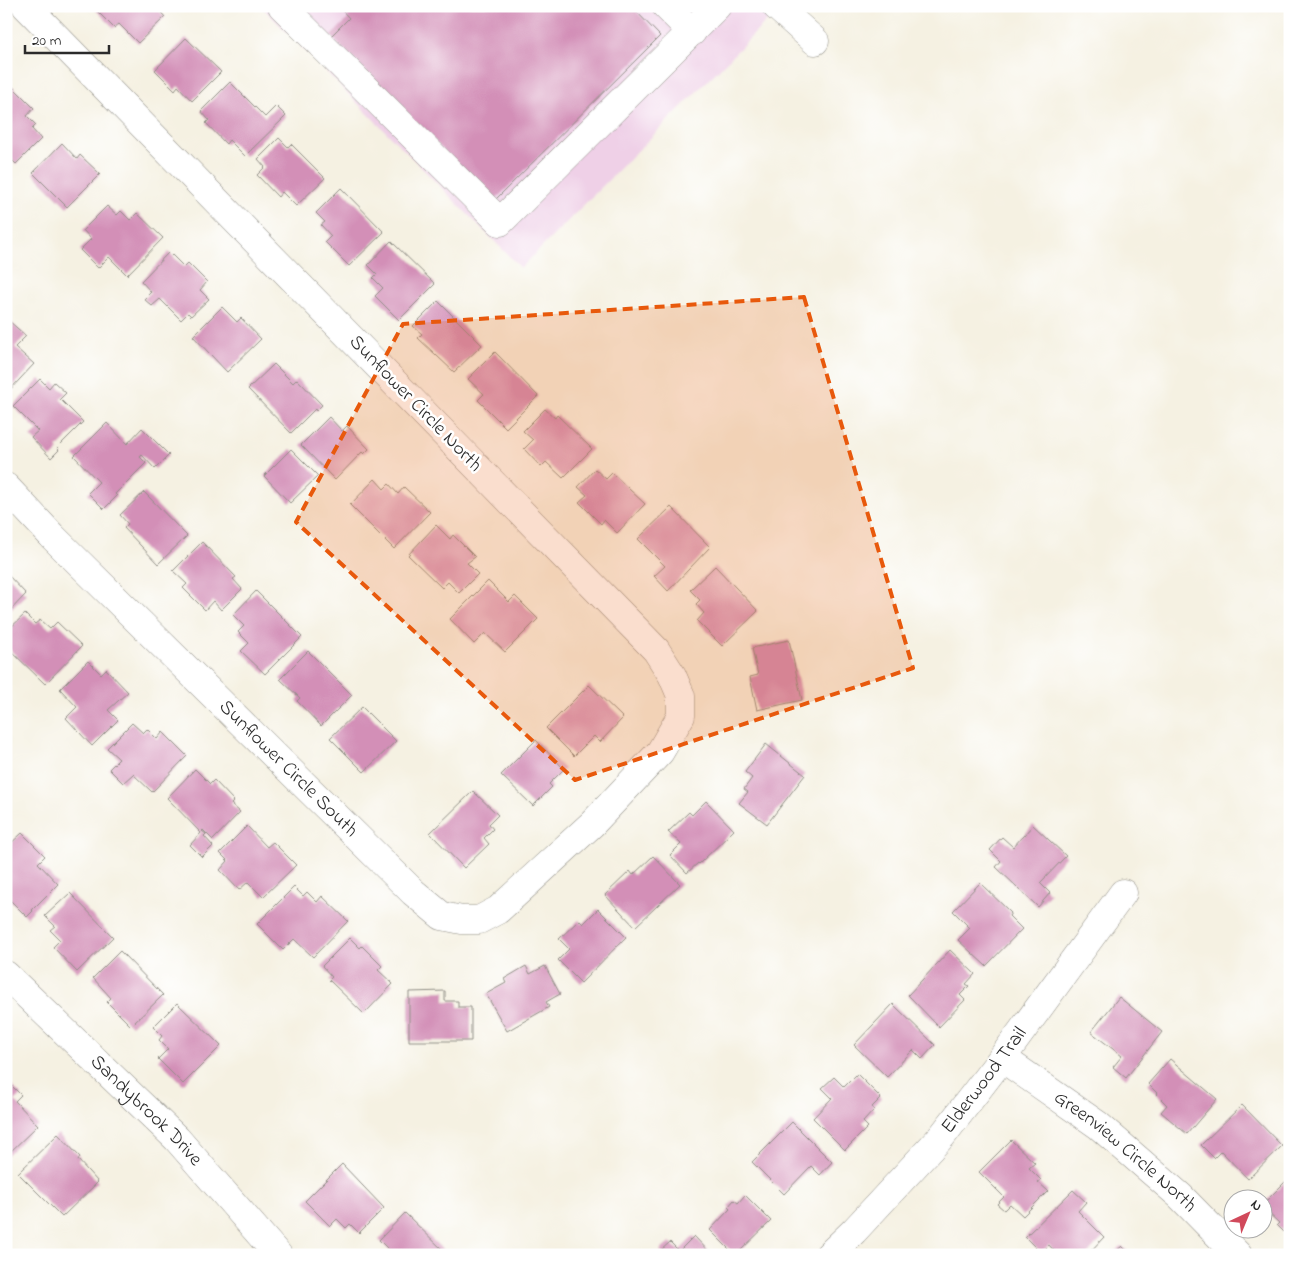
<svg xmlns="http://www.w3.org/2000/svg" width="1296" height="1261" viewBox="0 0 1296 1261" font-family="'Indie Flower',sans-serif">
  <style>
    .built { fill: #efd0e7 }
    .building { fill: #d38fb7 }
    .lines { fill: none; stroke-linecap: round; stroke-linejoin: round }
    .minor-casing { stroke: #908e86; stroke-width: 29 }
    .minor { stroke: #fff; stroke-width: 28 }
    .marked { fill: #e8590c; fill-opacity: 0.2; stroke: #e8590c; stroke-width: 4; stroke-dasharray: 10 6; stroke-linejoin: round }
    .labels { text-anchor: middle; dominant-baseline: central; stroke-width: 5; stroke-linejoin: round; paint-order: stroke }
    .street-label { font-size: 20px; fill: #2b2b2b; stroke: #fff }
  </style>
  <rect width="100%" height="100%" fill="#fff"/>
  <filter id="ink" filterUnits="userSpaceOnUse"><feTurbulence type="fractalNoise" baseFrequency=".02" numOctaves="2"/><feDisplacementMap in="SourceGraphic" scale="10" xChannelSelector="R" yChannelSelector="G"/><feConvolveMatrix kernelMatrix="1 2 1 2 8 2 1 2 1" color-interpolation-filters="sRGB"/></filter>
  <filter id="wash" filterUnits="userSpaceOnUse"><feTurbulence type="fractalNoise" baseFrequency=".0096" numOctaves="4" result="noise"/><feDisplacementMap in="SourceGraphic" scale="20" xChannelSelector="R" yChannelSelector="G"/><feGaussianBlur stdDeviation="1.12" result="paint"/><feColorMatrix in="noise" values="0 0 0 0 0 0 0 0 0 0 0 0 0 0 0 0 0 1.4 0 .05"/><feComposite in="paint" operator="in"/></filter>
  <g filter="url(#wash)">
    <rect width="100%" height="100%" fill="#f5f1e2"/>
    <path class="built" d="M261,6H782L521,268Z"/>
    <g id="blocks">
      <g class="building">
        <path d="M92,6H161L158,9L165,17L138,43L119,24L114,28Z"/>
        <path d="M338,6H590L592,8L595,6H631L660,36L494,201L331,36L349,18Z"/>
        <path d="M186,38L221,72L192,101L178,86L175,90L155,70Z"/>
        <path d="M230,82L265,117L276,106L286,116L245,156L229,140L226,144L206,123L209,120L201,111Z"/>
        <path d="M9,83L34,108L27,116L36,125L32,129L41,139L16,164L6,154V86Z"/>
        <path d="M279,138L288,147L291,144L325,178L296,206L282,192L278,197L257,175L265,167L258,159Z"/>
        <path d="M62,143L77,159L80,155L100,174L67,207L33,173Z"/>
        <path d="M341,188L384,232L349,266L325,242L331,236L321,225L325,222L316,213Z"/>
        <path d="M107,206L117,215L121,211L130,220L137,213L163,238L127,275L109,257L98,268L80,250L91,239L83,230Z"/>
        <path d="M391,241L435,284L399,320L375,296L383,288L373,278L377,274L368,265Z"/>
        <path d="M169,252L184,267L188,263L207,282L200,290L209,299L191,316L188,313L181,320L160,299L152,306L144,299L151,292L141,281Z"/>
        <path d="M438,301L482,345L454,372L418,338L422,334L413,326Z"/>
        <path d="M222,307L237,322L241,318L261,339L227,372L193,336Z"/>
        <path d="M8,320L26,336L15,347L34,364L6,394V322Z"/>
        <path d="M495,352L538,396L506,428L478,400L484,394L468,379Z"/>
        <path d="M274,364L293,383L297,379L322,405L316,411L315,409L291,433L248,389Z"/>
        <path d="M40,379L49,388L54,382L66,393L60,399L83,422L57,448L59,450L51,458L31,437L38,431L13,406Z"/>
        <path d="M545,409L555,418L557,415L592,449L563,478L546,462L541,467L524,449L533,440L523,431Z"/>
        <path d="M329,417L342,431L347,426L369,449L364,454L362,452L335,480L301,445Z"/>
        <path d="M107,423L127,444L142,428L169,455L155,469L142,455L140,457L146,463L115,494L117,496L104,509L88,493L99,482L74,456Z"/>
        <path d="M291,449L318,476L290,503L264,476Z"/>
        <path d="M595,469L606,479L612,473L645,504L617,533L604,520L601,524L579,502L587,495L578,487Z"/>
        <path d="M375,479L384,489L389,484L398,494L404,487L430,512L394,549L350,505Z"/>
        <path d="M144,492L187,536L158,564L124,528L128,524L120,515Z"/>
        <path d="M671,507L710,547L668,591L654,576L665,566L638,539Z"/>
        <path d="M436,525L450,539L453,535L475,557L467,563L478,574L459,593L448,582L442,588L408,555Z"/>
        <path d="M202,542L236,577L233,579L242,589L221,610L213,601L205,610L183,588L187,584L173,571Z"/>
        <path d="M715,566L758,611L722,646L697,621L704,613L696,604L700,600L690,590Z"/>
        <path d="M6,573L26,594L6,615Z"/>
        <path d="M488,581L509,602L515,596L538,619L505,652L485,633L474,644L450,619Z"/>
        <path d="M256,591L302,637L265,674L241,651L249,643L238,632L244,626L233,615Z"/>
        <path d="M25,614L35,624L40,620L50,629L57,622L82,646L45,684L6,646V632Z"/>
        <path d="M789,640L802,700L757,710L750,677L758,675L752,648Z"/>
        <path d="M308,651L352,695L321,726L297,701L300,698L280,679Z"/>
        <path d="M88,661L101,674L106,669L128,692L108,710L118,720L92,746L66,718L77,707L60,689Z"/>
        <path d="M589,685L623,718L600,742L594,736L574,756L546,728Z"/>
        <path d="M362,707L396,741L364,772L330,738Z"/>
        <path d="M132,723L143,733L147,729L157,739L163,732L187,756L152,792L133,774L123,783L109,769L119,759L107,748Z"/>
        <path d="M536,740L564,769L549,784L552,787L533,806L501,775Z"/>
        <path d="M766,744L805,775L767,824L739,803L748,792L744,789L752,778L745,772Z"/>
        <path d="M195,769L210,784L214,780L234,801L231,804L240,812L213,840L203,830L202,831L206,834L204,836L213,846L202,857L190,845L201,833L167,798Z"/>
        <path d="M473,791L498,815L489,824L493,829L484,838L489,844L464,868L430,833Z"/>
        <path d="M706,801L734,830L699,864L698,863L687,873L670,855L681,844L668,832L689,812L692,815Z"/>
        <path d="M1033,825L1066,856L1040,883L1050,893L1038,907L996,867L1001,861L990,850L1002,837L1013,847Z"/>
        <path d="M247,826L267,847L273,842L296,865L263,897L248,882L239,890L220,870L228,861L220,853Z"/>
        <path d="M22,833L45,856L38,863L58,884L32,910L33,911L27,917L6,896V848Z"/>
        <path d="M653,856L680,884L635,927L605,895L630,871L633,875Z"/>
        <path d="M980,883L1011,913L1009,916L1022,929L986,966L958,940L970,928L953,911Z"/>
        <path d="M294,887L303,896L307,892L317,902L322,896L348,921L313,957L294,939L283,950L257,924Z"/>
        <path d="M70,893L113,937L77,972L53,947L60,940L50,930L55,926L45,916Z"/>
        <path d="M598,909L626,937L581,983L558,960L569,949L559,939L579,920L583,924Z"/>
        <path d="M350,938L360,948L362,946L382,966L378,970L393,984L364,1014L329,980L332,977L322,966Z"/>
        <path d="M950,950L975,974L966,984L969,986L960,995L965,1000L939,1027L908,995Z"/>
        <path d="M120,951L163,995L131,1026L107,1002L111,998L93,978Z"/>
        <path d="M526,966L530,974L545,966L560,994L546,1002L549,1007L507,1031L486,994L506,983L504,979Z"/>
        <path d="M445,991V1001H458V1007H471V1041H409V992Z"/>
        <path d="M1119,997L1162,1032L1126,1078L1113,1067L1122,1056L1091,1032Z"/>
        <path d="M177,1003L221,1046L183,1084L158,1059L168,1049L159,1040L162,1036L153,1027Z"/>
        <path d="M893,1004L935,1045L922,1059L913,1050L887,1077L854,1045Z"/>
        <path d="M1170,1059L1217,1099L1187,1134L1161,1112L1167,1105L1156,1094L1157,1093L1148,1084Z"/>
        <path d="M857,1074L881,1098L872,1107L874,1110L863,1122L868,1127L845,1150L813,1118L832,1098L822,1088L834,1077L844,1087Z"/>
        <path d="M6,1080L21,1095L15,1101L38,1125L6,1156Z"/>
        <path d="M1242,1105L1282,1146L1248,1179L1221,1151L1214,1158L1201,1145Z"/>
        <path d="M792,1122L832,1162L820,1175L811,1166L784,1194L752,1162Z"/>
        <path d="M58,1134L80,1157L78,1160L98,1182L62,1217L18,1173Z"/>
        <path d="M1011,1140L1035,1163L1029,1168L1041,1180L1038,1182L1048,1191L1023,1216L1010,1204L1004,1210L997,1204L1004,1197L979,1172Z"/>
        <path d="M342,1164L384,1208L359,1233L350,1224L346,1228L337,1219L330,1226L305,1201Z"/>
        <path d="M1286,1181L1290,1185V1238L1277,1225L1279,1223L1265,1210L1264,1212V1203Z"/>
        <path d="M1073,1190L1086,1202L1078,1211L1104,1237L1087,1255H1058L1049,1245L1041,1253L1025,1237Z"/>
        <path d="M745,1195L771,1221L739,1252L740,1253L738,1255H735L710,1230L730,1209L728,1207L734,1200L738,1203Z"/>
        <path d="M405,1213L448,1255H394L379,1240Z"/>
        <path d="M694,1236L712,1255H664L660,1251L670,1242L679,1251Z"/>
        <path d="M1122,1246L1131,1255H1112Z"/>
      </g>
    </g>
  </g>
  <g filter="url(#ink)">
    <use href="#blocks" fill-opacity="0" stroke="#908e86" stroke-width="1"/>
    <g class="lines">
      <g class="minor-casing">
        <g id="minor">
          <path d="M282,6L500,222L717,6"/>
          <path d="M666,6L692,32"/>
          <path d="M776,6L815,41"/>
          <path id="s1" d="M6,487L52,536L413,892L442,916L462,920H479L498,910L592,824L660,752L681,716V696L672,675L656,650L26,6"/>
          <path id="s2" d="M6,975L177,1139L278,1255"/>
          <path id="s3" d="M1002,1058L1098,1125L1180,1196L1238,1255"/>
          <path id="s4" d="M829,1255L854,1231L942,1136L1002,1058L1123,893"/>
        </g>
      </g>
      <use href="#minor" class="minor"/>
    </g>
  </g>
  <path class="marked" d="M804,297L913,668L575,780L296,522L403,324Z"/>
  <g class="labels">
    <g class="street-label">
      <text transform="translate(415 404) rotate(46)">Sunflower Circle North</text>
      <text stroke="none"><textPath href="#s1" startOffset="399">Sunflower Circle South</textPath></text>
      <text stroke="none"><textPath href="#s4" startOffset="234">Elderwood Trail</textPath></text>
      <text stroke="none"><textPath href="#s2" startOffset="195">Sandybrook Drive</textPath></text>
      <text stroke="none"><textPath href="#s3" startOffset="155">Greenview Circle North</textPath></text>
    </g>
  </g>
  <rect width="1296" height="1261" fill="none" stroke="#fff" stroke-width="25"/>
  <g transform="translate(1248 1214) rotate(44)"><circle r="24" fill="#ffffff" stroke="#aaaaaa"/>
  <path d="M0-4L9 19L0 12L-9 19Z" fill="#d1495b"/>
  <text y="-8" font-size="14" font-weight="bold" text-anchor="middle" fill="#2b2b2b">N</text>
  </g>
  <path d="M25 45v8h84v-8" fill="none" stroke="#2b2b2b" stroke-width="2.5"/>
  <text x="32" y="45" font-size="15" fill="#2b2b2b" stroke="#ffffff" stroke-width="4" paint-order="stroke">20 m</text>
</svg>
